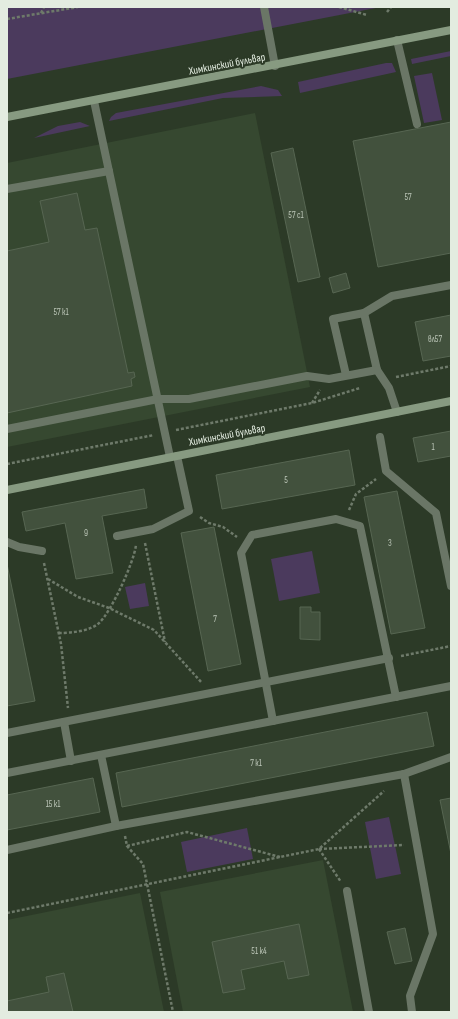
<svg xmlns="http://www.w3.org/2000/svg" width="458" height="1019" viewBox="0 0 458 1019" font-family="'Sofia Sans Condensed',sans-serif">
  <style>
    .built { fill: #364830 }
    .green { fill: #4b3a5d }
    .building { fill: #42513d; stroke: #576652 }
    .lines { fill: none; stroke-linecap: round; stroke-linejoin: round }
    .path { stroke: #6e7a6a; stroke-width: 2.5; stroke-dasharray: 3 2; stroke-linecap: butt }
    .lane { stroke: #6a7666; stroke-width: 8 }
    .secondary { stroke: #879a81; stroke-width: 8 }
    .labels { text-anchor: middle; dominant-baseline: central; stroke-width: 4; stroke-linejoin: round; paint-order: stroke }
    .number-label { font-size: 9px; fill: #bbc5b7 }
    .street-label { font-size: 11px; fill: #e3ece0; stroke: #2c3a27 }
  </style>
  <rect width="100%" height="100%" fill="#2c3a27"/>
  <g class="built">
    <path d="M255,113L310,387L7,447V163Z"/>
    <path d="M323,860L353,1012H183L160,892Z"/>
    <path d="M140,893L164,1012H7V920Z"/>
  </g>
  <g class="green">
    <path d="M7,7H381L7,79Z"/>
    <path d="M451,51V56L412,64L411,59Z"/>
    <path d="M386,63H392L396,72L300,93L298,82Z"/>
    <path d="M432,73L442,120L424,123L414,76Z"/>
    <path d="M261,86L278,90L282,96L223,98L109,121L111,117L116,113Z"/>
    <path d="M80,122L90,126L34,138L58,126Z"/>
    <path d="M312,551L320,593L279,601L271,559Z"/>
    <path d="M145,583L149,606L130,609L125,587Z"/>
    <path d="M389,817L401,874L376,879L365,822Z"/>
    <path d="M247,828L253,859L187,872L181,842Z"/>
  </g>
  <g class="building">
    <path d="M451,122V253L378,267L353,141Z"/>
    <path d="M293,148L320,277L298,282L271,153Z"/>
    <path d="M77,193L85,230L97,228L128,373L134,372L135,377L131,379L132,386L7,413V251L49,242L40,201Z"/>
    <path d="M346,273L350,288L333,293L329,278Z"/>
    <path d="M451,315V356L423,361L415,322Z"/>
    <path d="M451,431V456L418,462L413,438Z"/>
    <path d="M349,450L355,485L222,509L216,475Z"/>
    <path d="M144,489L147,508L102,516L113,573L76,579L65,523L26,531L22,512Z"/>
    <path d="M397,491L425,628L391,634L364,497Z"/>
    <path d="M214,527L241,664L208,671L181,533Z"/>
    <path d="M7,564L35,701L7,706Z"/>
    <path d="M300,607H311V612H320V640L300,639Z"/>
    <path d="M427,712L434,746L122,807L116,773Z"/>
    <path d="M93,778L100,812L7,830V795Z"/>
    <path d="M451,798V854L440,800Z"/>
    <path d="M299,924L309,975L288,979L284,961L241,970L245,989L223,993L212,942Z"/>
    <path d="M405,928L412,961L395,964L387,932Z"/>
    <path d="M64,973L73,1012H7V1001L49,992L46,977Z"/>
  </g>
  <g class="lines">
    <g class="path">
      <path d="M339,7L367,15"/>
      <path d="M387,12L391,7"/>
      <path d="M41,13L44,7"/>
      <path d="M7,19L78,7"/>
      <path d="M396,377L451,366"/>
      <path d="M312,403L320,390"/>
      <path d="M176,430L312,403L360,388"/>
      <path d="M7,464L154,435"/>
      <path d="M349,510L356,494L376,479"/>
      <path d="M200,517L209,523L223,527L237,537"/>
      <path d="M145,543L165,642"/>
      <path d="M44,563L61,644L68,708"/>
      <path d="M48,579L78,597L109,608L154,630L202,683"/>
      <path d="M59,633C71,633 92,631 100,622C112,610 134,562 136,545"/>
      <path d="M401,656L451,646"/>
      <path d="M125,836L127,846L143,864L173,1012"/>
      <path d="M127,846L187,832L280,857"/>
      <path d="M319,849L404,845"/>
      <path d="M319,849L341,882"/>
      <path d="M7,913L319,849L384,791"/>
    </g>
    <g class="lane">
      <path d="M264,7L275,66"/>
      <path d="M397,40L417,124"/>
      <path d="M94,101L170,457"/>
      <path d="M7,189L109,171"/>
      <path d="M364,313L392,296L451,285"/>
      <path d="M346,375L333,319L364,313L377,370L389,388L397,412"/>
      <path d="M7,429L158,399H189L307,376L329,379L377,370"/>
      <path d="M380,437L386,471L436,513L451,586"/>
      <path d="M117,536L153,529L189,511L177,456"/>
      <path d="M7,542L19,547L42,551"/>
      <path d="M273,721L241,553L252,535L336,519L360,526L396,697"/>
      <path d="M64,722L71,761"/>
      <path d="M7,733L389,658"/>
      <path d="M101,755L116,826"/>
      <path d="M7,773L451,686"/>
      <path d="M404,774L433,934L410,996L412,1012"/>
      <path d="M7,850L116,826L404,774L451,757"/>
      <path d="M347,891L369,1012"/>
    </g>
    <g class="secondary">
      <path d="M7,117L451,30"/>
      <path d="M7,490L451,401"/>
    </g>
  </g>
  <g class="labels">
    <g class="number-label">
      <text x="408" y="197">57</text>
      <text x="296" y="215">57 с1</text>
      <text x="61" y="312">57 к1</text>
      <text x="435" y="339">вл57</text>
      <text x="433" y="447">1</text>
      <text x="286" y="480">5</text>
      <text x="86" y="533">9</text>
      <text x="390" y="543">3</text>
      <text x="215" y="619">7</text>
      <text x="256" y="763">7 к1</text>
      <text x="53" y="804">15 к1</text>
      <text x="259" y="951">51 к4</text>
    </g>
    <g class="street-label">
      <text transform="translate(227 64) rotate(-11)">Химкинский бульвар</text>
      <text transform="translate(227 435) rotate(-11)">Химкинский бульвар</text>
    </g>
  </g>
  <rect width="458" height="1019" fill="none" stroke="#e3ece0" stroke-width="16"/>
</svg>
